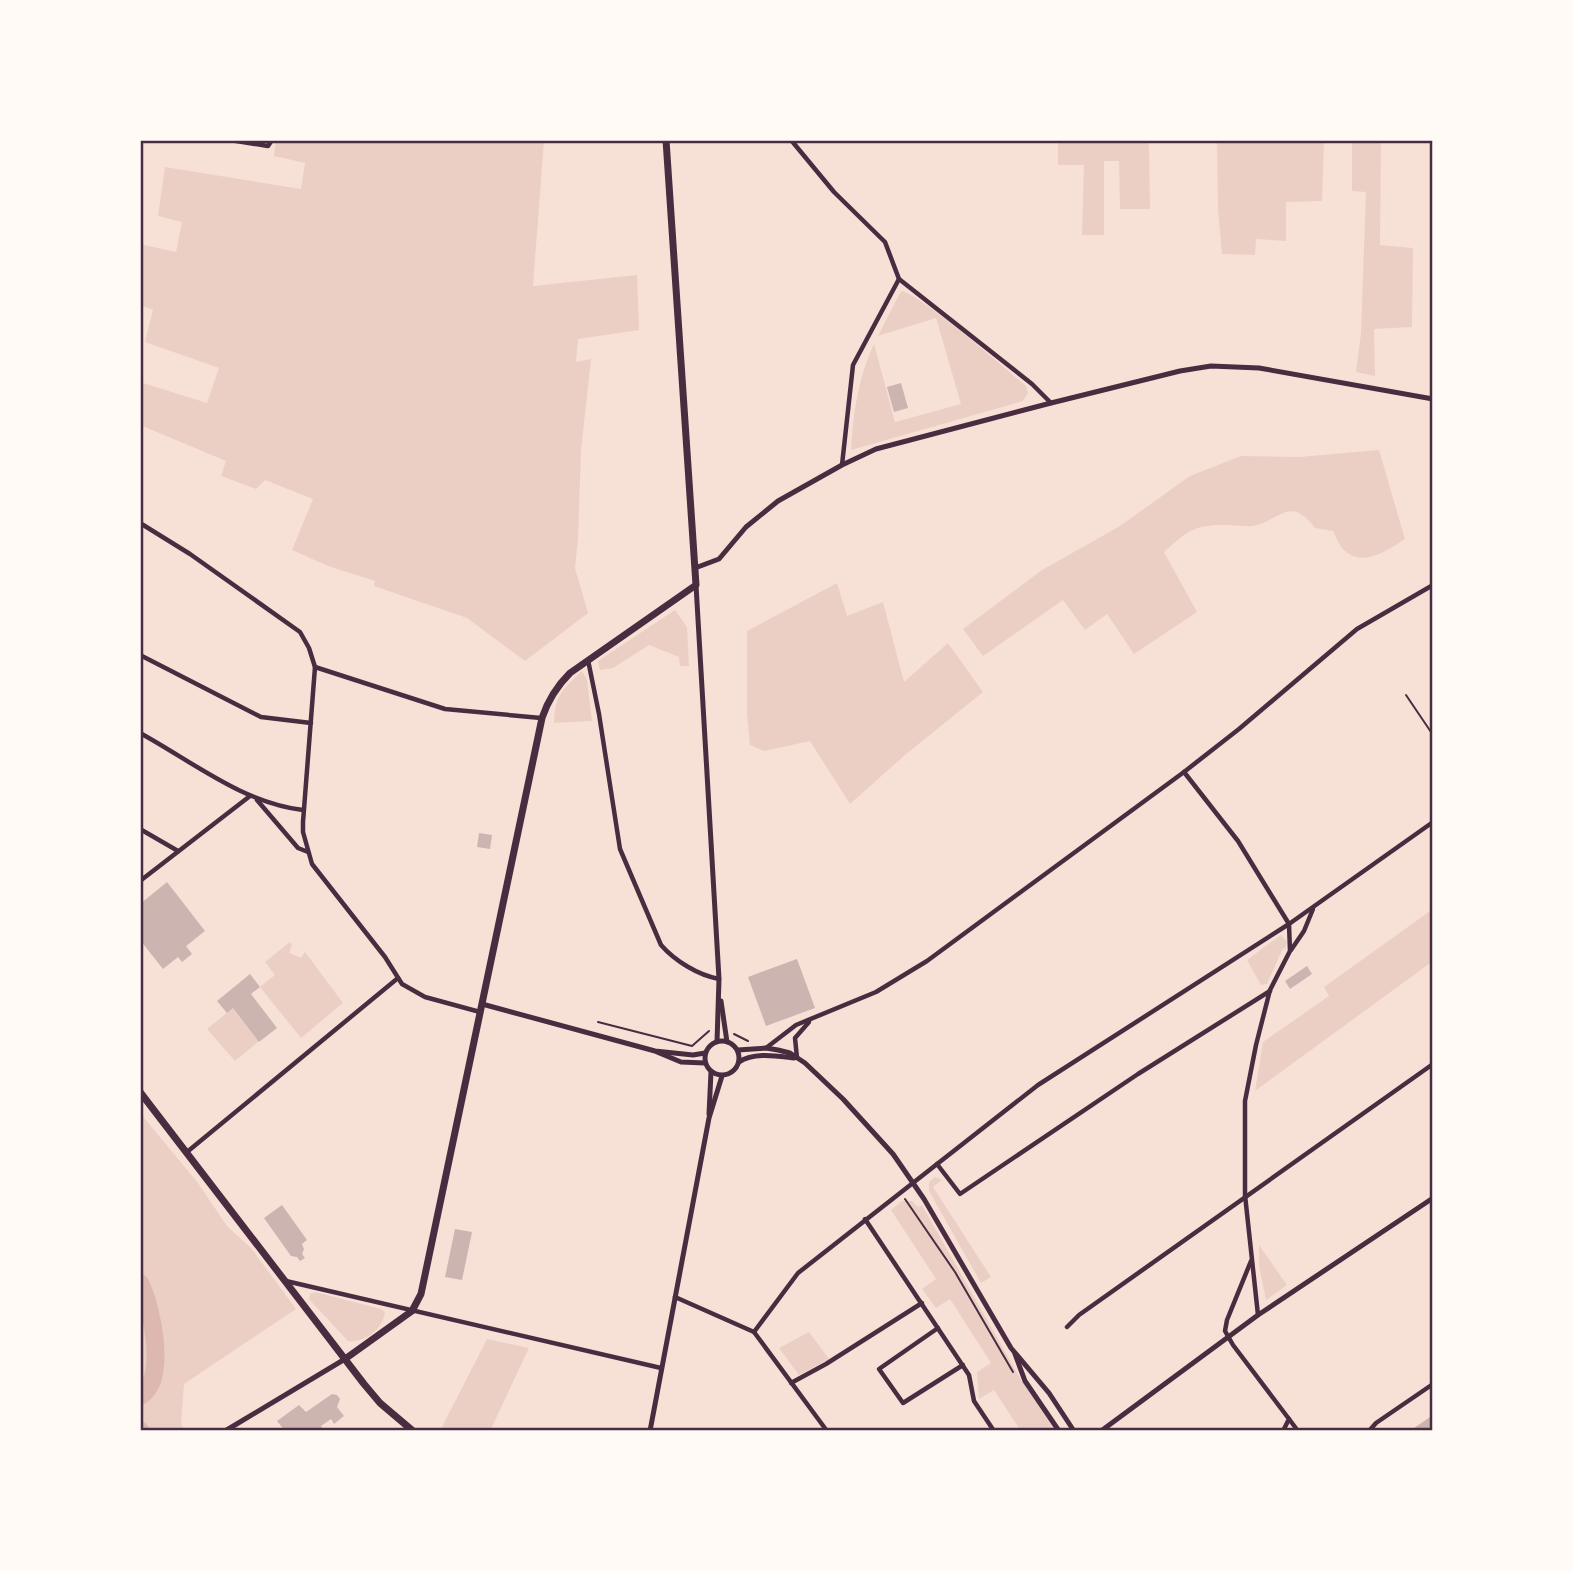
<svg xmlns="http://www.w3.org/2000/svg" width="1573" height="1571" viewBox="0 0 1573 1571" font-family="Montserrat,sans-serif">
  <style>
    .green { fill: #ebcfc5 }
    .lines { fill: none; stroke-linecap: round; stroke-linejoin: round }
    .river { stroke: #dcb8b0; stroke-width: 18 }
    .building { fill: #ccb4b1 }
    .path { stroke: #4a2c40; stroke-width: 2 }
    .service { stroke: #4a2c40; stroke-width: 2 }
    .minor { stroke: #4a2c40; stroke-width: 4.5 }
    .tertiary { stroke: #4a2c40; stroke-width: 5 }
    .primary { stroke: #4a2c40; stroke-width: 7 }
    .neatline { fill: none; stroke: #4a2c40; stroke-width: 2.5 }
  </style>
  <rect width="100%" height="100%" fill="#f7e1d7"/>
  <g class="green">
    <path d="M276,140H544L533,286L637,275L639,330L578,339L576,362L591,359L581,451L578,539L575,568L588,613L525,661L467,618L374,586L375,581L328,566L292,550L313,499L265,480L256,489L221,476L226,461L140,425V382L207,403L219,368L145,342L153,310L140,305V244L176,252L182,222L158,216L165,167L301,189L305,163L274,156Z"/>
    <path d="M1058,140H1149L1150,209H1120L1119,161H1104V235H1082L1084,165H1058Z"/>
    <path d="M1217,140H1324L1322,201L1286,202V241L1256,239L1255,255L1222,254L1218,209Z"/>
    <path d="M1352,140H1381L1380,245L1413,248L1412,327L1374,329L1375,376L1356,372L1361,333L1366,192L1352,191Z"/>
    <path d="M901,291C919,293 1006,369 1026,386L1028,393L1023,401L851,450C853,413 858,378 874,344L895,422L961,404L936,318L878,336Z"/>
    <path d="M1379,450L1405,539C1388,550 1363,568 1344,550C1339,546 1336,536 1333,531L1315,528C1290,495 1281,520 1253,526C1245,527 1234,525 1226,525C1194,524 1186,532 1164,552L1197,612L1134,654L1107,614L1085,630L1063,600L983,656L963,629L1042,570L1120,526L1190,476L1241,456L1299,457Z"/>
    <path d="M837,583L847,616L883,602L904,682L948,643L983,692L905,755L850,804L810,741L764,751L750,745L747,715V631Z"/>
    <path d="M675,610L687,627L689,666H680L679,657L649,645L613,668L600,670L598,661Z"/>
    <path d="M582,671L587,680L592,721L554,723C555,695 562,690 582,671Z"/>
    <path d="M1433,909V961L1255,1091L1263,1042L1329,996L1324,987Z"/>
    <path d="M1281,935L1287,942L1285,949L1283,948L1267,984L1261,985L1247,960Z"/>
    <path d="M290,942L292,945L289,953L301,958L305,952L343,1003L301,1038L260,987L275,975L265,962Z"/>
    <path d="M233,1008L259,1041L235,1061L207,1029Z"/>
    <path d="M140,1113L198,1183L227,1226L251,1248L296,1309L184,1384L181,1424L186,1431H140Z"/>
    <path d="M935,1177L942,1180L933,1187L991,1277L981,1283L929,1191V1182Z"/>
    <path d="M902,1201H912L918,1207L922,1205L1020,1378L1055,1431H1021L994,1390L979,1399L977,1372L991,1363L950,1299L936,1308L922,1289L936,1279L891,1210Z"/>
    <path d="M1259,1245L1287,1285L1266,1300L1259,1266Z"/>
    <path d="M315,1292L381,1309L385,1312C383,1329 365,1343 348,1341L309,1299L310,1294Z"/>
    <path d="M809,1332L829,1359L799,1375L779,1348Z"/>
    <path d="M487,1339L529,1348L490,1431H440Z"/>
  </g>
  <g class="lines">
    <g class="river">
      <path d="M140,1283C152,1307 168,1380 140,1396"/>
      <path d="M140,1430V1431"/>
    </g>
  </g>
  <g class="building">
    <path d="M901,383L908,408L894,412L887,387Z"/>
    <path d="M479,833L492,835L490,849L477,847Z"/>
    <path d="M167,882L205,931L186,946L192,954L182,962L178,957L163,969L140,940V904Z"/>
    <path d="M797,959L815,1008L766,1026L748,977Z"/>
    <path d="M1307,966L1312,974L1290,989L1285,981Z"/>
    <path d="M250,974L260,987L251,994L277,1028L259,1042L233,1008L227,1013L217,1001Z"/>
    <path d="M282,1205L307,1240L302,1244L304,1249L302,1254L305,1258L300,1261L297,1257L291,1256L264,1218Z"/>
    <path d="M455,1229L472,1232L462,1280L445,1277Z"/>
    <path d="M332,1394L337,1395L340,1399L337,1407L344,1416L334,1424L331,1419L321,1426L324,1431H285L277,1421L299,1405L306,1412Z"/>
    <path d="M1433,1415V1431H1416L1414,1428Z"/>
  </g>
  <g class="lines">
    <g class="path">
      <path d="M598,1022L692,1046L709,1031"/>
      <path d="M734,1034L748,1041"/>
      <path d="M905,1199L955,1272L1013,1372"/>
    </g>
    <path class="service" d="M1406,695L1433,735"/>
    <g class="minor">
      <path d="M230,140L268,146L272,140"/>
      <path d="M791,140L834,192L885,242L899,279L1032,384L1051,403"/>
      <path d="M842,465L853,365L899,279"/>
      <path d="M140,523L190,554L300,632L309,648L315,667L303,822V832L312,864L385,957L402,984L425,997L480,1012"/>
      <path d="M140,655L261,717L311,723"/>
      <path d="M588,660L599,714L620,849L661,945C675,961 698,975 719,979"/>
      <path d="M315,667L445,709L541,718"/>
      <path d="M140,733C193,762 243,803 303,810"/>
      <path d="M1184,772L1238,841L1289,924L1290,951L1270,990L1256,1045L1245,1101V1195L1258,1315"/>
      <path d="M257,800L298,848L308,852"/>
      <path d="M140,829L178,851"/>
      <path d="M140,881L250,796"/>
      <path d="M1291,950L1304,931L1313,909"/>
      <path d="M766,1048L796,1025L876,992L927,961L1184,772L1239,729L1357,629L1433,585"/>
      <path d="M797,1058L795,1038L809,1022"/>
      <path d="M187,1152L398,978"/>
      <path d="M937,1164L960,1194L1138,1074L1270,991"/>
      <path d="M865,1219L969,1375L974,1401L994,1431"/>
      <path d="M1251,1261L1227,1320L1225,1331L1233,1345L1289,1419L1283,1431"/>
      <path d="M286,1281L661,1368"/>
      <path d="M675,1297L754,1332L827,1431"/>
      <path d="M1067,1327L1079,1315L1433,1064"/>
      <path d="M938,1328L879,1369L903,1403L963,1365"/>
      <path d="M754,1332L798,1273L1038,1085L1289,924L1433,822"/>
      <path d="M791,1383L826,1364L922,1303"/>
      <path d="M1289,1419L1298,1431"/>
      <path d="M1369,1431L1376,1423L1433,1384"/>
    </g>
    <g class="tertiary">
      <path d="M695,568L719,559L746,527L778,501L842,465L876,449L1051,403L1180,371L1211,366L1259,368L1433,399"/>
      <path d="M696,585L719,979L717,1042"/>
      <path d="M721,1001L727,1042"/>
      <path d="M482,1004L655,1051L693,1055L705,1053"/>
      <circle cx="722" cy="1058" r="17"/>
      <path d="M738,1050L766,1048L778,1050L790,1053L805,1063L843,1099L893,1154L924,1199L1011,1348L1049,1393L1074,1431"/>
      <path d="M657,1052L681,1062L705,1063"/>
      <path d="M739,1062C754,1052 776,1056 794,1058"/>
      <path d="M709,1114L711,1072"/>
      <path d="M1015,1354L1025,1381L1059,1431"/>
      <path d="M225,1431L345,1359"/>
      <path d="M650,1431L709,1118L722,1076"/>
      <path d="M1101,1431L1258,1315L1433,1198"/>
    </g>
    <g class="primary">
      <path d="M140,1092L364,1384L380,1403L413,1431"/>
      <path d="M345,1359L412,1311L421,1294L542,718C548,700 556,687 570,673L696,585L666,140"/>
    </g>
  </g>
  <rect width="1573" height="1571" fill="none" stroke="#fffaf5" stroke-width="284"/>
  <rect x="142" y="142" width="1289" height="1287" class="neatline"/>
</svg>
